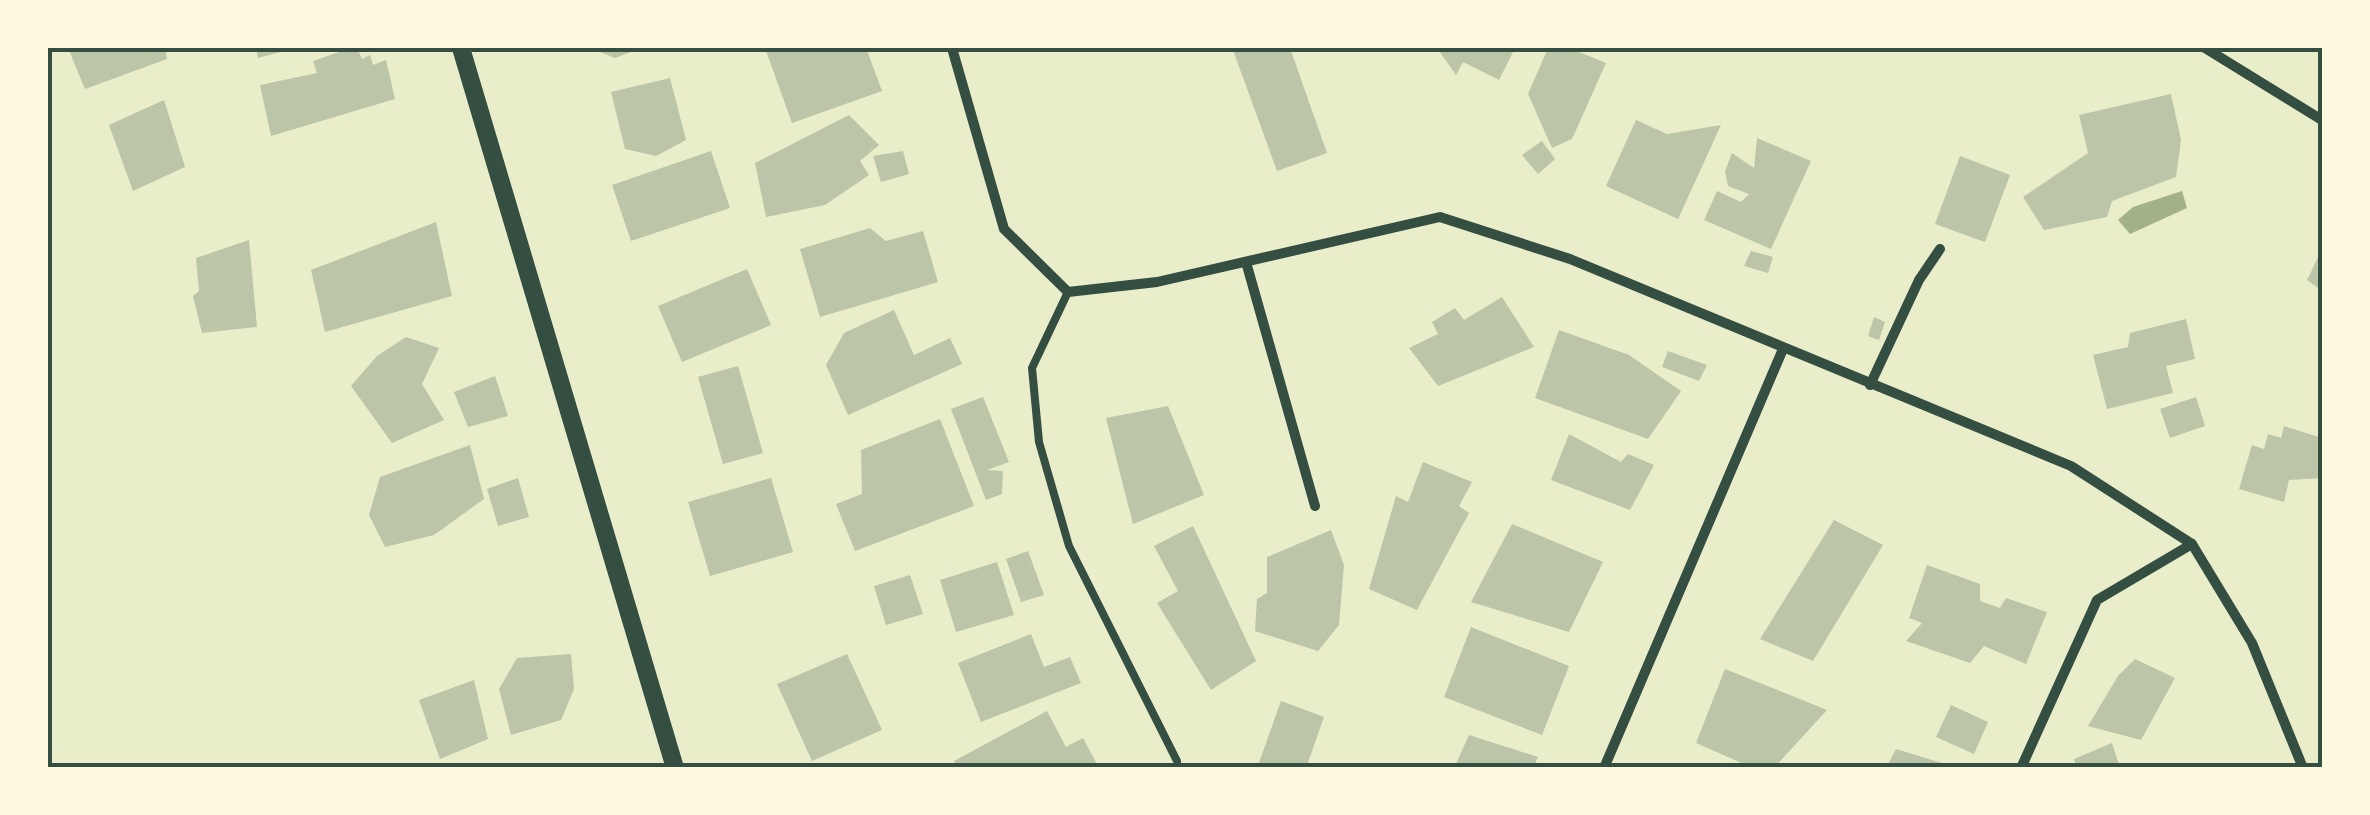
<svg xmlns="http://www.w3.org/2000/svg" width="2370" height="815" viewBox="0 0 2370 815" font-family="Figtree,sans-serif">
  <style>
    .water { fill: #a3b18a }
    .building { fill: #bcc5a7 }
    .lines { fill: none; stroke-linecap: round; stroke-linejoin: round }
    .service { stroke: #344e41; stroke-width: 8 }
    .minor { stroke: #344e41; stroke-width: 10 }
    .tertiary { stroke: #344e41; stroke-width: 18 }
    .neatline { fill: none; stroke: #344e41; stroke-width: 4 }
  </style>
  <rect width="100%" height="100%" fill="#e9edc9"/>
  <path class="water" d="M2182,191L2187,208L2130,234L2118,220L2133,207Z"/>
  <g class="building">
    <path d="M68,48H165L167,59L85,89Z"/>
    <path d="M256,48H292V49L258,58Z"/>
    <path d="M351,48H357L362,59L370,55L373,65L386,60L395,99L271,136L260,85L317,73L313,61Z"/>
    <path d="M590,48H642L615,58Z"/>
    <path d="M765,48H866L882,91L792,123Z"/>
    <path d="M1239,48H1290L1327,153L1277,171L1233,50Z"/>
    <path d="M1437,48H1515L1499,80L1463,62L1456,75Z"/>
    <path d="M1548,48H1569L1606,63L1572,139L1552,148L1528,94Z"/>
    <path d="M670,78L686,140L656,156L625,149L611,92Z"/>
    <path d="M2171,94L2181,140L2176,177L2112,201L2107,217L2044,230L2023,197L2088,153L2079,115Z"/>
    <path d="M164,100L185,167L133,191L109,125Z"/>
    <path d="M849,115L879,145L860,161L869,175L825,205L766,217L755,163Z"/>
    <path d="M1636,120L1667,134L1721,125L1678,219L1606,186Z"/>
    <path d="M1757,138L1811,161L1771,249L1704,220L1717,191L1741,202L1749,194L1728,186L1725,171L1732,153L1754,168Z"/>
    <path d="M1542,141L1555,159L1538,174L1522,155Z"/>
    <path d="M711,151L730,208L631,241L612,185Z"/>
    <path d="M903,151L909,174L881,182L873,156Z"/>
    <path d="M1960,156L2010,175L1985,242L1935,224Z"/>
    <path d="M436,222L452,296L325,332L311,270Z"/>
    <path d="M870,228L886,241L923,231L938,282L820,317L800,249Z"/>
    <path d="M249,240L257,327L202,333L193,296L199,291L196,258Z"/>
    <path d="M2322,249V291L2307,280Z"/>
    <path d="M1751,251L1773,257L1768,273L1744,266Z"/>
    <path d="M747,269L771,325L682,362L658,306Z"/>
    <path d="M1502,297L1534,347L1438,386L1409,348L1438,334L1432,322L1455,308L1464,320Z"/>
    <path d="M894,310L914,355L950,338L962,364L848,415L826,365L844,333Z"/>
    <path d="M1874,317L1885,322L1879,340L1868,336Z"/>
    <path d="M2186,319L2195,359L2166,366L2173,393L2107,409L2093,355L2128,347L2130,333Z"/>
    <path d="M1559,330L1629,355L1681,391L1648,439L1535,398Z"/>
    <path d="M406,337L439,348L422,384L444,420L392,443L351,386L377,356Z"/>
    <path d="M1668,351L1707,365L1699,381L1662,367Z"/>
    <path d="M738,366L763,453L723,464L698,377Z"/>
    <path d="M495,376L508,416L468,427L454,392Z"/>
    <path d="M983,397L1009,462L987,470L1003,471L1002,494L986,500L951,409Z"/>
    <path d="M2196,397L2205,426L2170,438L2160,409Z"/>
    <path d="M1168,406L1204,495L1133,524L1106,418Z"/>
    <path d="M940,419L974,506L855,551L836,504L862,494L861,450Z"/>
    <path d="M2284,426L2322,438V478L2289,480L2284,502L2239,489L2252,445L2264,449L2268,434L2281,438Z"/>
    <path d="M1569,434L1621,462L1628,454L1654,465L1630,510L1551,480Z"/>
    <path d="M470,445L484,499L434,535L385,547L369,515L380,477Z"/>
    <path d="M1423,462L1472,482L1459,506L1469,513L1417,610L1369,589L1396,496L1408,502Z"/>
    <path d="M518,478L529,517L498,526L487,489Z"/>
    <path d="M771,478L793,552L710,576L688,502Z"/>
    <path d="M1834,520L1883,545L1813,661L1760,639Z"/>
    <path d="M1512,524L1603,562L1569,632L1471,602Z"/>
    <path d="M1193,526L1256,661L1211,690L1157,603L1178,591L1154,546Z"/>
    <path d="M1331,530L1344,565L1339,625L1318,651L1255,631L1257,599L1267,593V557Z"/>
    <path d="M1028,551L1044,595L1021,602L1006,559Z"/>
    <path d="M997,562L1014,615L956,632L940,580Z"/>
    <path d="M1927,565L1980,584V601L2000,608L2006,598L2047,612L2026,664L1984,646L1970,663L1906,641L1922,623L1909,618Z"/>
    <path d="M910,575L923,614L886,625L874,586Z"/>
    <path d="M1471,627L1569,666L1542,735L1444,697Z"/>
    <path d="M1031,634L1044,667L1070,657L1081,683L981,722L958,663Z"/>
    <path d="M571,654L574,689L561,720L511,735L499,689L517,658Z"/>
    <path d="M847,654L882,730L812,761L777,684Z"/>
    <path d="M2135,659L2175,678L2141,740L2088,726L2118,676Z"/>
    <path d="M1725,669L1827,710L1774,768H1753L1696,743Z"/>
    <path d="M474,680L488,739L440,759L419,700Z"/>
    <path d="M1281,701L1324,717L1306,768H1257Z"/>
    <path d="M1951,705L1988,722L1974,754L1936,737Z"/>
    <path d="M1047,711L1066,747L1083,738L1099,768H958L954,761Z"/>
    <path d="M1469,735L1538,757L1533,768H1454Z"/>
    <path d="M2112,743L2120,768H2077L2074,759Z"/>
    <path d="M1896,749L1945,764L1944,768H1886Z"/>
  </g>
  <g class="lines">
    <path class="service" d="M1068,292L1032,368L1039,442L1069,546L1177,761"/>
    <g class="minor">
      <path d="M952,48L1004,229L1068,292L1157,282L1440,217L1570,259L2071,466L2192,544L2252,643L2303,768"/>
      <path d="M2205,48L2322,120"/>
      <path d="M1246,262L1315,506"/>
      <path d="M1870,385L1919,280L1940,249"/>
      <path d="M1604,768L1783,349"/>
      <path d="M2021,768L2097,600L2192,544"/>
    </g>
    <path class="tertiary" d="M461,48L675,768"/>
  </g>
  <rect width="2370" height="815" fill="none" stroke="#fefae0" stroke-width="100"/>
  <rect x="50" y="50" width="2270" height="715" class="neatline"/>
</svg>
